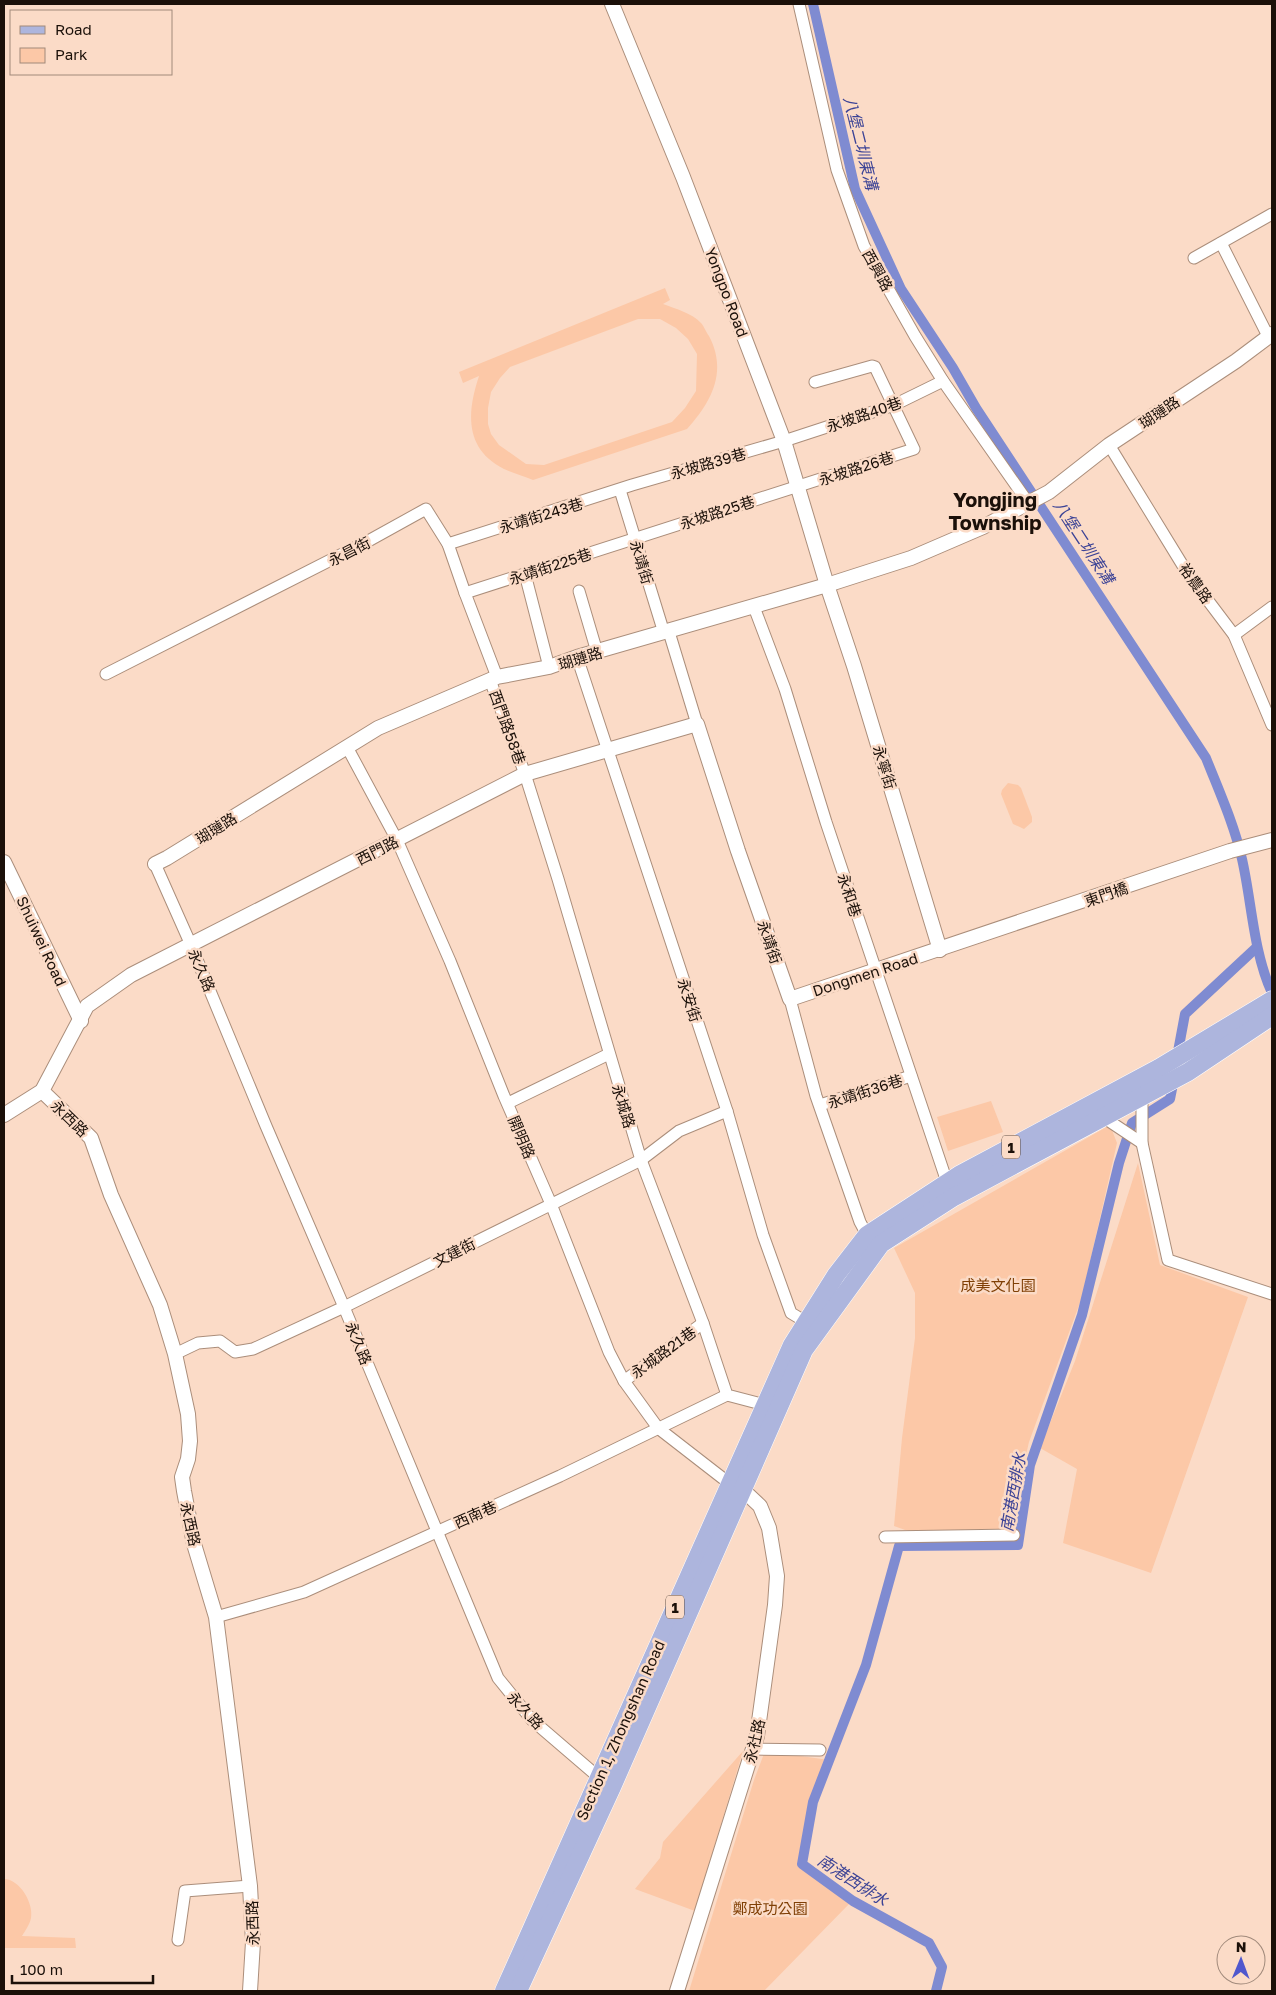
<svg xmlns="http://www.w3.org/2000/svg" width="1276" height="1995" viewBox="0 0 1276 1995" font-family="'Golos Text','Noto Sans TC',sans-serif">
  <style>
    .green { fill: #fcc8a7; fill-rule: evenodd }
    .lines { fill: none; stroke-linecap: round; stroke-linejoin: round }
    .canal { stroke: #7f8bd1; stroke-width: 10 }
    .minor-casing { stroke: #ab8e7b; stroke-width: 13 }
    .tertiary-casing { stroke: #ab8e7b; stroke-width: 16 }
    .primary-casing { stroke: #fff; stroke-width: 19 }
    .minor { stroke: #fff; stroke-width: 11 }
    .tertiary { stroke: #fff; stroke-width: 14 }
    .primary { stroke: #adb5dd; stroke-width: 18 }
    .labels { text-anchor: middle; dominant-baseline: central; stroke-width: 5; stroke-linejoin: round; paint-order: stroke }
    .shield { fill: #fbdbc7; stroke: #5e4d42; stroke-width: 1 }
    .shield-label { font-size: 14px; font-weight: bold; fill: #1b1009 }
    .street-label { font-size: 15px; fill: #1b1009; stroke: #fbdbc7 }
    .park-label { font-size: 15px; fill: #804006; stroke: #fbdbc7 }
    .water-label { font-size: 16px; font-style: italic; fill: #3c4396; stroke: #fbdbc7 }
    .district-label { font-size: 20px; font-weight: bold; fill: #1b1009; stroke: #fbdbc7 }
  </style>
  <rect width="100%" height="100%" fill="#fbdbc7"/>
  <g class="green">
    <path d="M665,288L670,300L663,304C676,309 692,313 701,323C704,326 706,332 709,336C728,372 711,402 687,429L533,480C523,476 513,473 504,469C464,449 467,412 479,376L463,383L459,372ZM638,319H660L676,328L688,339L697,354L696,391L685,408L672,422L544,465L526,464L499,445L491,434L488,424V408L491,392L500,378L510,367Z"/>
    <path d="M1008,783L1018,785L1021,788L1032,817V822L1024,829L1013,824L1001,794L1002,790Z"/>
    <path d="M991,1101L1003,1132L948,1151L937,1117Z"/>
    <path d="M1110,1125L1117,1143L1082,1297L1029,1442L1009,1529L998,1532L908,1531L894,1526L902,1438L915,1338V1293L894,1248Z"/>
    <path d="M1138,1163L1160,1265L1248,1297L1151,1573L1063,1543L1077,1469L1040,1448L1075,1361Z"/>
    <path d="M743,1751L695,1911L635,1889L660,1858L663,1842Z"/>
    <path d="M765,1751L829,1760L813,1802L802,1864L850,1903L764,1991H689L754,1780Z"/>
    <path d="M4,1879C20,1879 34,1904 31,1918C30,1924 25,1931 22,1936L75,1938L76,1948H4Z"/>
  </g>
  <g class="lines">
    <g class="canal">
      <path d="M813,4L855,189L901,289L953,368L976,408L1206,758C1219,791 1234,824 1242,859C1252,903 1253,951 1272,993"/>
      <path d="M1177,1057L1185,1014L1257,947"/>
      <path d="M936,1991L942,1967L929,1943L853,1901L802,1864L813,1802L866,1665L899,1546L1018,1545L1030,1465L1082,1315L1119,1163L1132,1123L1170,1099L1174,1079"/>
    </g>
    <g class="minor-casing">
      <g id="minor">
        <path d="M799,4L837,170L864,246L915,336L943,381L1029,504"/>
        <path d="M1221,243L1268,336"/>
        <path d="M1194,258L1272,214"/>
        <path d="M1109,445L1188,574L1234,635L1272,725"/>
        <path d="M620,490L664,633"/>
        <path d="M448,544L632,485L784,441L894,405L943,381"/>
        <path d="M525,574L549,667"/>
        <path d="M579,591L597,652"/>
        <path d="M465,593L914,449L875,367L872,366L815,382"/>
        <path d="M754,607L785,689L826,822L947,1182"/>
        <path d="M669,632L697,724"/>
        <path d="M1234,635L1272,607"/>
        <path d="M577,657L727,1111L763,1235L791,1313L811,1325"/>
        <path d="M106,674L370,540L426,509L448,544L465,593L497,677"/>
        <path d="M490,680L525,774L558,879L641,1160L703,1323L727,1395L765,1405"/>
        <path d="M347,747L397,840L450,961L504,1096L551,1204L609,1352L624,1381L658,1428L734,1487"/>
        <path d="M155,864L191,945L266,1126L344,1307L498,1678L532,1720L603,1781"/>
        <path d="M790,999L816,1096L860,1222L867,1235L871,1238"/>
        <path d="M1142,1097V1143L1168,1260L1272,1294"/>
        <path d="M508,1103L609,1054"/>
        <path d="M820,1105L911,1076"/>
        <path d="M1103,1117L1142,1143"/>
        <path d="M175,1354L198,1343L220,1341L235,1352L253,1349L344,1307L641,1160L679,1131L727,1111"/>
        <path d="M624,1381L703,1323"/>
        <path d="M885,1537L1014,1535"/>
        <path d="M216,1617L304,1592L560,1476L727,1395"/>
        <path d="M753,1749L820,1750"/>
        <path d="M178,1940L185,1891L250,1886"/>
      </g>
    </g>
    <g class="tertiary-casing">
      <g id="tertiary">
        <path d="M612,4L683,177L784,441L827,585L854,666L940,950"/>
        <path d="M4,862L81,1021"/>
        <path d="M155,864L167,858L378,728L497,677L549,667L577,657L827,585L911,558L983,527L1049,492L1109,445L1236,361L1272,334"/>
        <path d="M42,1091L91,1138L111,1195L160,1305L175,1354L188,1414L190,1441L188,1459L182,1477L184,1491L194,1544L216,1617L250,1886L253,1942L250,1991"/>
        <path d="M4,1115L42,1091L87,1006L131,975L525,774L697,724L738,851L790,999L1230,851L1272,840"/>
        <path d="M677,1991L757,1736L775,1605L777,1576L769,1528L760,1506L743,1490"/>
      </g>
    </g>
    <g class="primary-casing">
      <g id="primary">
        <path d="M504,1991L792,1345L836,1275L867,1235L959,1175L1159,1068L1272,1000"/>
        <path d="M518,1991L612,1787L804,1350L881,1244L954,1197L1188,1072L1272,1016"/>
      </g>
    </g>
    <use href="#minor" class="minor"/>
    <use href="#tertiary" class="tertiary"/>
    <use href="#primary" class="primary"/>
  </g>
  <g class="labels">
    <g class="shield">
      <rect x="1002" y="1135.5" width="18" height="23" rx="4"/>
      <rect x="666" y="1595.5" width="18" height="23" rx="4"/>
    </g>
    <g class="shield-label">
      <text x="1011" y="1147">1</text>
      <text x="675" y="1607">1</text>
    </g>
    <g class="street-label">
      <text transform="translate(878 270) rotate(61)">西興路</text>
      <text transform="translate(727 292) rotate(69)">Yongpo Road</text>
      <text transform="translate(1159 412) rotate(-34)">瑚璉路</text>
      <text transform="translate(864 414) rotate(-19)">永坡路40巷</text>
      <text transform="translate(708 463) rotate(-16)">永坡路39巷</text>
      <text transform="translate(856 468) rotate(-18)">永坡路26巷</text>
      <text transform="translate(717 512) rotate(-18)">永坡路25巷</text>
      <text transform="translate(541 515) rotate(-17)">永靖街243巷</text>
      <text transform="translate(349 551) rotate(-27)">永昌街</text>
      <text transform="translate(642 562) rotate(73)">永靖街</text>
      <text transform="translate(550 566) rotate(-18)">永靖街225巷</text>
      <text transform="translate(1196 583) rotate(55)">裕農路</text>
      <text transform="translate(580 658) rotate(-17)">瑚璉路</text>
      <text transform="translate(508 727) rotate(70)">西門路58巷</text>
      <text transform="translate(885 767) rotate(73)">永寧街</text>
      <text transform="translate(216 828) rotate(-32)">瑚璉路</text>
      <text transform="translate(377 850) rotate(-27)">西門路</text>
      <text transform="translate(1106 894) rotate(-19)">東門橋</text>
      <text transform="translate(850 895) rotate(72)">永和巷</text>
      <text transform="translate(42 941) rotate(65)">Shuiwei Road</text>
      <text transform="translate(770 942) rotate(71)">永靖街</text>
      <text transform="translate(202 970) rotate(67)">永久路</text>
      <text transform="translate(865 974) rotate(-18)">Dongmen Road</text>
      <text transform="translate(690 1000) rotate(72)">永安街</text>
      <text transform="translate(865 1091) rotate(-18)">永靖街36巷</text>
      <text transform="translate(624 1106) rotate(73)">永城路</text>
      <text transform="translate(70 1118) rotate(44)">永西路</text>
      <text transform="translate(522 1137) rotate(67)">開明路</text>
      <text transform="translate(454 1252) rotate(-27)">文建街</text>
      <text transform="translate(359 1343) rotate(68)">永久路</text>
      <text transform="translate(663 1352) rotate(-36)">永城路21巷</text>
      <text transform="translate(475 1514) rotate(-24)">西南巷</text>
      <text transform="translate(191 1524) rotate(78)">永西路</text>
      <text transform="translate(526 1710) rotate(47)">永久路</text>
      <text transform="translate(620 1730) rotate(-66)">Section 1, Zhongshan Road</text>
      <text transform="translate(754 1741) rotate(-77)">永社路</text>
      <text transform="translate(252 1923) rotate(-92)">永西路</text>
    </g>
    <g class="park-label">
      <text x="998" y="1285">成美文化園</text>
      <text x="770" y="1908">鄭成功公園</text>
    </g>
    <g class="water-label">
      <text transform="translate(861 143) rotate(76)">八堡二圳東溝</text>
      <text transform="translate(1084 542) rotate(57)">八堡二圳東溝</text>
      <text transform="translate(1013 1492) rotate(-80)">南港西排水</text>
      <text transform="translate(853 1880) rotate(33)">南港西排水</text>
    </g>
    <g class="district-label">
      <text x="995" y="499">Yongjing<tspan x="995" dy="23">Township</tspan></text>
    </g>
  </g>
  <rect width="1276" height="1995" fill="none" stroke="#1b1009" stroke-width="10"/>
  <rect x="10" y="10" width="162" height="65" fill="#fbdbc7" stroke="#a18a7b"/>
  <rect x="20" y="26" width="25" height="8" fill="#adb5dd" stroke="#a18a7b"/>
  <text x="55" y="35" font-size="15" fill="#1b1009">Road</text>
  <rect x="20" y="48" width="25" height="15" fill="#fcc8a7" stroke="#a18a7b"/>
  <text x="55" y="60" font-size="15" fill="#1b1009">Park</text>
  <g transform="translate(1241 1960) rotate(1)"><circle r="24" fill="#fbdbc7" stroke="#a18a7b"/>
  <path d="M0-4L9 19L0 12L-9 19Z" fill="#5057cd"/>
  <text y="-8" font-size="14" font-weight="bold" text-anchor="middle" fill="#1b1009">N</text>
  </g>
  <path d="M12 1975v8h141v-8" fill="none" stroke="#1b1009" stroke-width="2.5"/>
  <text x="20" y="1975" font-size="15" fill="#1b1009" stroke="#fbdbc7" stroke-width="4" paint-order="stroke">100 m</text>
</svg>
